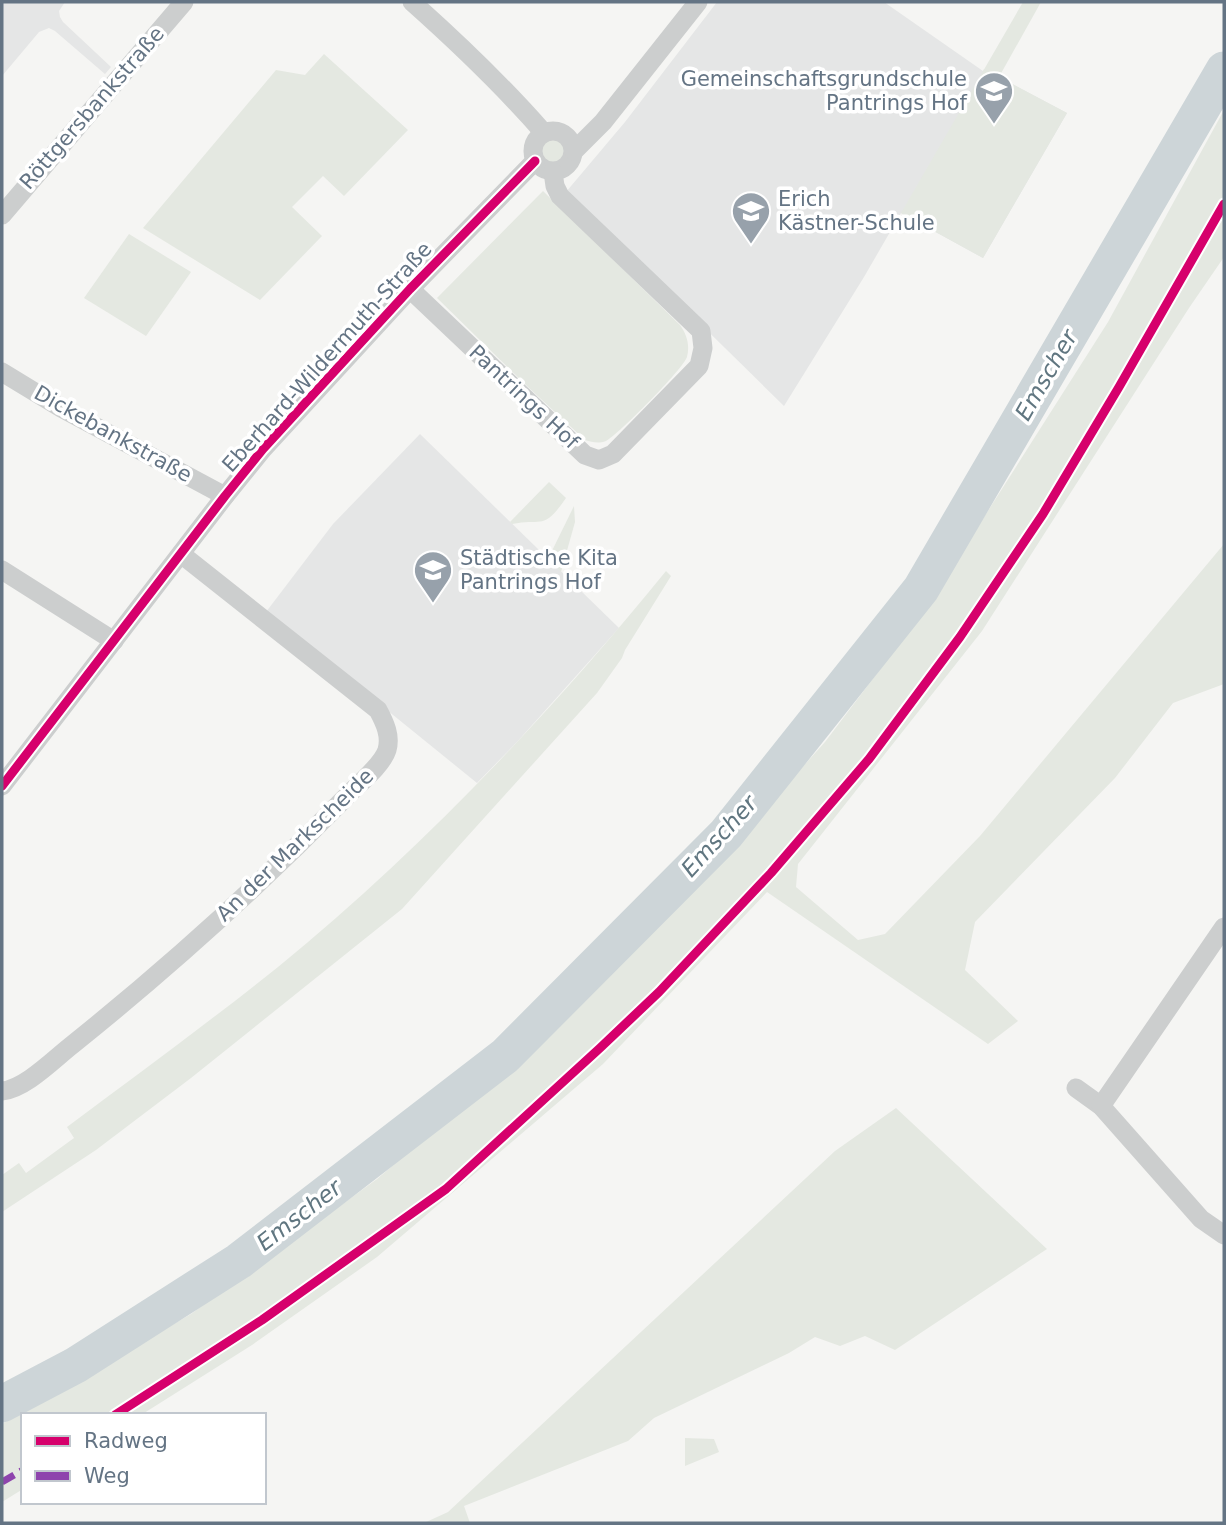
<svg xmlns="http://www.w3.org/2000/svg" width="1226" height="1525" viewBox="0 0 1226 1525" font-family="'DejaVu Sans',sans-serif">
  <style>
    .built { fill: #e5e6e6 }
    .green { fill: #e4e8e1 }
    .lines { fill: none; stroke-linecap: round; stroke-linejoin: round }
    .river { stroke: #cdd5d8; stroke-width: 37 }
    .street { stroke: #cccece; stroke-width: 19 }
    .quiet { stroke: #8e44ad; stroke-width: 7; stroke-dasharray: 14 7; stroke-linecap: butt }
    .cycleway-casing { stroke: #fff; stroke-width: 13 }
    .cycleway { stroke: #d6006c; stroke-width: 9 }
    .labels { text-anchor: middle; dominant-baseline: central; stroke-width: 7; stroke-linejoin: round; paint-order: stroke }
    .poi-label { font-size: 21px; fill: #647484; stroke: #fff; text-anchor: start }
    .street-label { font-size: 21px; fill: #647484; stroke: #fff }
    .water-label { font-size: 23px; font-style: italic; fill: #607680; stroke: #fff }
  </style>
  <rect width="100%" height="100%" fill="#f5f5f3"/>
  <g class="built">
    <path d="M2,2H65L59,11L60,17L63,22L111,67L105,74L55,31L49,28L39,32L2,76Z"/>
    <path d="M717,2H884L983,71L984,69L1067,113L983,258L901,213L864,277L784,406L566,192L625,122Z"/>
    <path d="M420,434L619,628L517,742L477,783L266,612L333,524Z"/>
  </g>
  <g class="green">
    <path d="M1023,2H1041L999,77L1067,113L983,258L901,213Z"/>
    <path d="M324,54L408,130L344,196L323,176L292,207L322,236L260,300L143,228L276,70L305,75Z"/>
    <path d="M1224,110V257L1189,308L982,631L798,864L796,887L858,940L885,934L980,836L1224,544V684L1173,703L1115,778L975,922L965,970L1018,1021L988,1044L767,892L603,1064L377,1257L252,1345L141,1415H23V1489L2,1502V1424L191,1314L377,1179L542,1038L719,860L825,742L925,610L1108,322Z"/>
    <circle cx="553" cy="151" r="12"/>
    <path d="M543,191L680,325C687,335 690,345 687,357C683,369 618,435 606,441C598,444 592,442 585,440L528,387L437,298Z"/>
    <path d="M129,234L191,272L146,336L84,298Z"/>
    <path d="M549,482L566,498C543,531 544,518 512,524L510,522Z"/>
    <path d="M574,506L575,522L561,572L548,559Z"/>
    <path d="M666,571L671,576L625,650L622,658L597,693L402,909L191,1078L96,1150L2,1212V1175L19,1163L26,1173L74,1138L67,1127C138,1074 209,1022 278,967C421,850 549,715 666,571Z"/>
    <path d="M896,1108L1047,1249L895,1350L865,1336L840,1346L815,1337L789,1353L654,1418L628,1441L464,1506L470,1523H424L448,1512L835,1151Z"/>
    <path d="M685,1438L714,1439L719,1452L685,1466Z"/>
  </g>
  <g class="lines">
    <path class="river" d="M2,1404L76,1365L239,1261L505,1056L726,834L921,589L1224,70"/>
    <g class="street">
      <path d="M412,2C458,43 503,86 544,133"/>
      <circle cx="553" cy="151" r="20"/>
      <path d="M574,151L603,122L698,2"/>
      <path d="M2,215L184,2"/>
      <path d="M410,289L585,455L599,460L613,454L699,366L703,348L701,331L560,196L555,186L553,172"/>
      <path d="M2,372L61,408L225,496"/>
      <path d="M2,570L114,641"/>
      <path d="M2,786L225,496L263,449L410,289L535,161"/>
      <path d="M1076,1088L1101,1106L1201,1219L1224,1235"/>
      <path d="M2,1091C25,1089 54,1059 72,1045C168,968 259,886 345,798C356,786 382,766 387,750C391,736 385,723 378,710L181,554"/>
      <path d="M1101,1106L1224,927"/>
    </g>
    <path class="quiet" d="M2,1482L23,1470"/>
    <g class="cycleway-casing">
      <g id="cycleway">
        <path d="M2,786L225,496L263,449L410,289L535,161"/>
        <path d="M115,1415L262,1320L446,1189L600,1048L659,992L771,873L869,759L960,637L1043,514L1119,387L1224,204"/>
      </g>
    </g>
    <use href="#cycleway" class="cycleway"/>
  </g>
  <defs>
    <g id="school-pin" transform="scale(2.0125)"><path d="M0 17L-7.5 6A9.5 9.5 0 1 1 7.5 6Z" fill="#97a1ab" stroke="#fff"/><path d="M0-5L7-2L0 1L-7-2ZM-4 1L0 2.5L4 1V4Q0 6-4 4Z" fill="#fff"/></g>
  </defs>
  <g fill-rule="evenodd">
    <use href="#school-pin" x="994" y="91"/>
    <use href="#school-pin" x="751" y="211"/>
    <use href="#school-pin" x="433" y="570"/>
  </g>
  <g class="labels">
    <g class="poi-label">
      <text x="967" y="79" text-anchor="end">Gemeinschaftsgrundschule<tspan x="967" dy="24">Pantrings Hof</tspan></text>
      <text x="778" y="199">Erich<tspan x="778" dy="24">Kästner-Schule</tspan></text>
      <text x="460" y="558">Städtische Kita<tspan x="460" dy="24">Pantrings Hof</tspan></text>
    </g>
    <g class="street-label">
      <text transform="translate(92 108) rotate(-49)">Röttgersbankstraße</text>
      <text transform="translate(327 357) rotate(-48)">Eberhard-Wildermuth-Straße</text>
      <text transform="translate(524 397) rotate(43)">Pantrings Hof</text>
      <text transform="translate(113 434) rotate(29)">Dickebankstraße</text>
      <text transform="translate(295 845) rotate(-44)">An der Markscheide</text>
    </g>
    <g class="water-label">
      <text transform="translate(1046 375) rotate(-60)">Emscher</text>
      <text transform="translate(719 836) rotate(-48)">Emscher</text>
      <text transform="translate(299 1215) rotate(-38)">Emscher</text>
    </g>
  </g>
  <rect width="1226" height="1525" fill="none" stroke="#647484" stroke-width="7"/>
  <rect x="21" y="1413" width="245" height="91" fill="#ffffff" stroke="#c1c7ce" stroke-width="2"/>
  <rect x="35" y="1436" width="35" height="10" fill="#d6006c" stroke="#c1c7ce" stroke-width="2"/>
  <text x="84" y="1448" font-size="21" fill="#647484">Radweg</text>
  <rect x="35" y="1471" width="35" height="10" fill="#8e44ad" stroke="#c1c7ce" stroke-width="2"/>
  <text x="84" y="1483" font-size="21" fill="#647484">Weg</text>
</svg>
